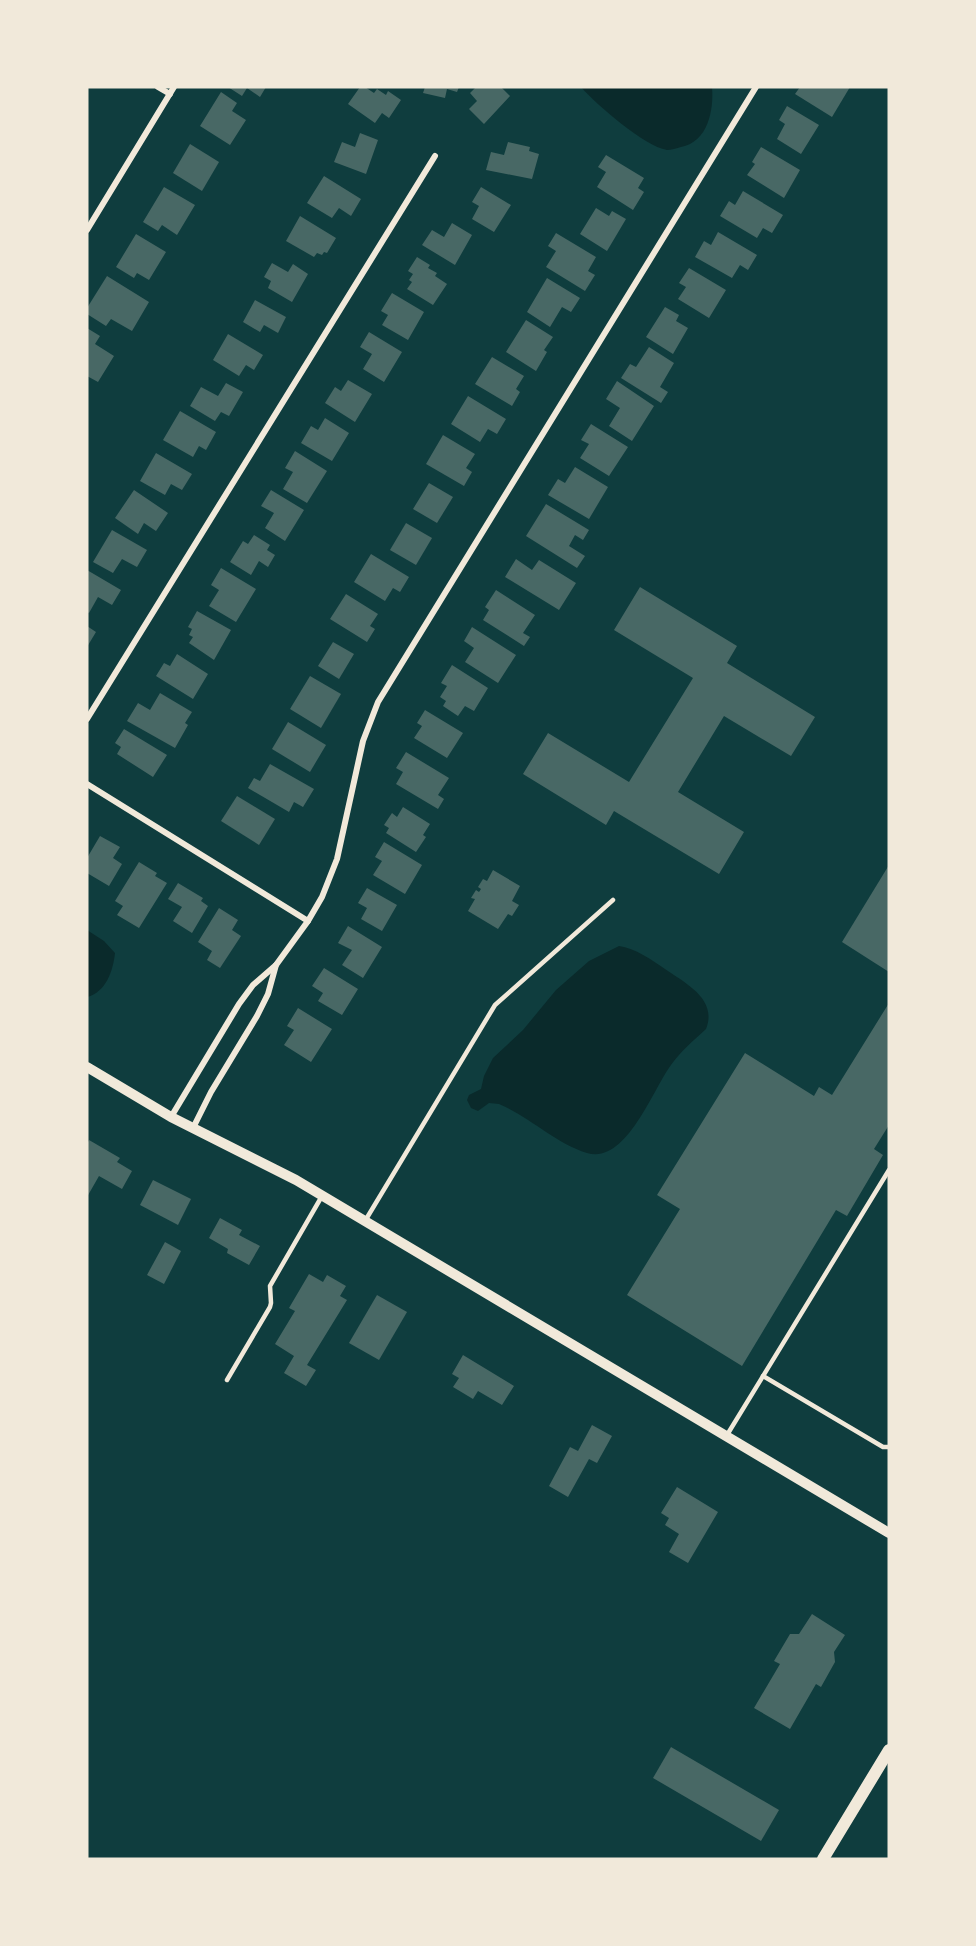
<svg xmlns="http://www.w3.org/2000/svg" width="976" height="1946" viewBox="0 0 976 1946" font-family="Montserrat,sans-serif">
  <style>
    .water { fill: #0a2a2b }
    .building { fill: #486865 }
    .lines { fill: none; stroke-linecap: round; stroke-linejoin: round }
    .service { stroke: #f1e9da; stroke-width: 4.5 }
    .minor { stroke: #f1e9da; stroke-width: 6 }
    .tertiary { stroke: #f1e9da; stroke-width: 10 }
    .secondary { stroke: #f1e9da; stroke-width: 12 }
  </style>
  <rect width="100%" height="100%" fill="#0f3d3e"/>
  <g class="water">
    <path d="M581,87H712C714,110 708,142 681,147C677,148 671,150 667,150C644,146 597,105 581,87Z"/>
    <path d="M87,930L104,941L115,953C113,971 106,992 87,997Z"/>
    <path d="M619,946C635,948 652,960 665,969C685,983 718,999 706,1029C694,1040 680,1052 671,1065C653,1089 626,1165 587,1153C555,1143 530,1117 499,1104L489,1103L478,1111L471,1108L467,1100L469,1095L481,1089L484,1076L493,1058L523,1030L556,990L589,961Z"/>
  </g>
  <g class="building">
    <path d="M228,87H266L260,97L247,88L242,96Z"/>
    <path d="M360,87H365L374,93L377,89L386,95L388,91L401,100L389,118L382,113L375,123L348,104Z"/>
    <path d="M425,87H459L457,92L447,89L445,98L423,93Z"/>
    <path d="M476,87H501L510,96L484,124L469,109L477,101L470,93Z"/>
    <path d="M800,87H850L832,117L795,94Z"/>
    <path d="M221,92L237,103L232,111L246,120L230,145L200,126Z"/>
    <path d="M787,106L819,125L801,154L777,139L785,124L779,120Z"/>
    <path d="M360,133L378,140L366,174L334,162L342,142L355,147Z"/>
    <path d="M508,142L530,147L529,151L539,154L532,179L486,170L491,152L504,155Z"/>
    <path d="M190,144L219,162L202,191L173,173Z"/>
    <path d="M761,147L800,170L784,198L747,175L755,164L752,162Z"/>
    <path d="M606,155L644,178L638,188L644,192L633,210L597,187L606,172L598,167Z"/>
    <path d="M324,176L361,199L351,216L339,208L332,218L307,203Z"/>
    <path d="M164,187L195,205L177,235L162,225L158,231L143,222Z"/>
    <path d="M481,187L511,205L494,232L472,219L479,206L472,202Z"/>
    <path d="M743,191L783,215L772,233L763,228L757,238L720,216L729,201L735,205Z"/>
    <path d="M596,208L609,216L612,211L626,219L607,251L580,234Z"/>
    <path d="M300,216L336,238L327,253L324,252L322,255L317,253L314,257L286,241Z"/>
    <path d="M452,223L472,235L455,265L422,245L432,230L444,237Z"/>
    <path d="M718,232L757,255L748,270L740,265L732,278L695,257L704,241L711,245Z"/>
    <path d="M556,233L596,257L588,271L595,275L585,291L546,267L556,251L548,246Z"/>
    <path d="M136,234L166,252L149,280L137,273L134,278L116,267Z"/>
    <path d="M417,257L430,265L428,268L437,273L435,276L447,284L433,305L407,289L412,282L409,280L413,274L408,271Z"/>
    <path d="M272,263L288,272L293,264L308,274L292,302L268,288L271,281L264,277Z"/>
    <path d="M689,268L726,290L709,318L678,299L686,287L679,283Z"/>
    <path d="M107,276L149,302L132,331L111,319L106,326L87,314V308Z"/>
    <path d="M547,278L580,298L571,312L562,307L550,327L527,312Z"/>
    <path d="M392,293L424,312L408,340L382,325L388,315L381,311Z"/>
    <path d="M255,300L286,317L278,333L264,325L260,332L243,322Z"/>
    <path d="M665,307L679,315L676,321L688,328L673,354L646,337Z"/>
    <path d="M526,320L553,337L544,350L547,352L536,371L506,352Z"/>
    <path d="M87,328L100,336L95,344L114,356L98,382L87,376Z"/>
    <path d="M369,332L402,352L384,382L363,369L372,354L360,347Z"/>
    <path d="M228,334L263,355L254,370L246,365L239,376L213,360Z"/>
    <path d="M649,347L674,363L660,387L668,392L661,403L621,378L630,364L636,367Z"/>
    <path d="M492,357L524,376L516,389L520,392L512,406L475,384Z"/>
    <path d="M348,380L372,394L355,422L325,403L335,387L341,391Z"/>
    <path d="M617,381L654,406L632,441L609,426L620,408L606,399Z"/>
    <path d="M226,383L243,392L229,416L221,412L215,421L190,406L201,387L218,396Z"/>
    <path d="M468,396L506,419L497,434L488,429L480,442L451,424Z"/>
    <path d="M180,411L216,432L206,450L199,446L193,457L163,440Z"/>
    <path d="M325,418L349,433L332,461L301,443L311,426L318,430Z"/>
    <path d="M591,424L628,447L609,476L580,458L589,444L581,440Z"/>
    <path d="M443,435L475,454L466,468L472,472L464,486L426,464Z"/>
    <path d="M295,451L327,471L307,503L283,489L293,472L285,468Z"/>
    <path d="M156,453L192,474L182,490L171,484L165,495L140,481Z"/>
    <path d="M575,467L608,487L589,519L548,495L558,479L565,483Z"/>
    <path d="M429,483L453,497L437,523L413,509Z"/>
    <path d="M134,490L168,513L156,531L144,523L138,534L115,518Z"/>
    <path d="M271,490L304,510L285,541L265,528L274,513L261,506Z"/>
    <path d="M546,504L589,530L583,540L575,535L569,546L585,556L577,568L526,536Z"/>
    <path d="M406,523L432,538L416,565L390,550Z"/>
    <path d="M112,530L147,550L137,567L122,559L113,573L93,562Z"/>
    <path d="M254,535L270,545L267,550L275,555L268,567L259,561L251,575L230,562L243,541L248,544Z"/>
    <path d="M371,554L409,577L400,592L393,588L385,601L354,582Z"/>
    <path d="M516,559L532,570L539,560L576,583L559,610L505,577Z"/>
    <path d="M221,568L256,589L236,622L209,606L219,590L211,585Z"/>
    <path d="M87,570L121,590L112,605L98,597L89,613L87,612Z"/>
    <path d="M640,587L737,646L727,663L815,717L791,756L724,716L678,792L744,832L719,874L614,811L606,825L523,774L548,733L629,782L693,678L614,630Z"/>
    <path d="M496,590L535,615L523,633L530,637L524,646L483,620L489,610L485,607Z"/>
    <path d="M346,594L378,614L370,626L375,629L367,642L330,619Z"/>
    <path d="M197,611L231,630L214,660L189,643L193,637L189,635L192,629L188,627Z"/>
    <path d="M87,626L96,632L87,647Z"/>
    <path d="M472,627L516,655L498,683L465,662L474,648L464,641Z"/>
    <path d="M333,642L354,654L339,679L318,666Z"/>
    <path d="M177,654L208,674L193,699L156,676L164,663L170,666Z"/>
    <path d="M452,665L488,688L474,711L465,706L458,716L443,706L446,701L440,697L447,686L441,683Z"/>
    <path d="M310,676L341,694L321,728L290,709Z"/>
    <path d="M160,693L192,712L185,723L188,725L175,748L127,721L138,703L150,710Z"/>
    <path d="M425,710L463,733L447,758L414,738L422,726L417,723Z"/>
    <path d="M288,722L326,745L310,772L272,749Z"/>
    <path d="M124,729L167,755L153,777L117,754L121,747L115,743Z"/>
    <path d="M406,752L449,778L438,795L444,799L438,809L396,784L403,772L396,768Z"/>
    <path d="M270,764L314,789L303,807L294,802L289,812L248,788L254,778L260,781Z"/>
    <path d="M237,796L275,819L259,845L221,821Z"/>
    <path d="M403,807L430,824L423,835L426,837L416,852L386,833L389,828L384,825L392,813L397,817Z"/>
    <path d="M100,836L120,847L113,858L122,864L109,886L87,873V858Z"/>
    <path d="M384,842L422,865L405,894L373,875L382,861L375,857Z"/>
    <path d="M139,862L157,873L155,876L167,883L139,928L117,915L123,906L115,901Z"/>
    <path d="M889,865V972L842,942Z"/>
    <path d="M493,870L520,886L512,901L519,905L512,916L508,914L498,929L468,911L475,899L471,898L476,890L479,892L481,889L478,887L483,879L487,881Z"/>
    <path d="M178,883L203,898L201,901L208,906L192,933L173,921L182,907L168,899Z"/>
    <path d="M367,888L397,905L382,931L361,919L367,908L358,903Z"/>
    <path d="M219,908L238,920L232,930L241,936L220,968L207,960L212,951L198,942Z"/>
    <path d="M348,926L382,947L363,978L342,965L352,950L338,943Z"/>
    <path d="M324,968L358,989L342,1015L318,1001L323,993L312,986Z"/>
    <path d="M889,1003V1125L874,1149L883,1155L847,1216L836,1210L742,1366L627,1295L680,1209L657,1195L745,1053L814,1096L819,1087L832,1095Z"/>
    <path d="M298,1008L332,1029L311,1062L284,1045L294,1030L287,1026Z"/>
    <path d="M89,1140L120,1158L117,1162L132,1171L122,1189L99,1176L87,1197V1144Z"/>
    <path d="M153,1180L191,1199L178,1225L140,1205Z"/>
    <path d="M220,1218L242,1230L239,1235L260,1246L249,1265L227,1253L228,1249L209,1238Z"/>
    <path d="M165,1242L181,1251L164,1284L147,1275Z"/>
    <path d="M309,1274L323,1282L327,1275L346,1286L340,1296L347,1300L307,1365L316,1370L306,1386L284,1373L294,1356L275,1344L295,1311L289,1308Z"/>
    <path d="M377,1295L407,1312L379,1360L349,1343Z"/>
    <path d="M463,1355L514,1386L502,1405L478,1391L473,1399L453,1387L459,1378L452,1374Z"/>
    <path d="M592,1425L612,1436L597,1463L589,1459L568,1497L549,1486L570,1447L578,1451Z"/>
    <path d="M677,1487L718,1512L688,1563L669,1552L679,1534L665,1525L669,1518L661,1513Z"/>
    <path d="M812,1614L845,1635L834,1652L835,1662L821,1687L816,1684L790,1729L754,1708L780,1664L774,1661L790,1634H799Z"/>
    <path d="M671,1747L779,1810L761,1841L653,1778Z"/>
  </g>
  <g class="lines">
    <g class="service">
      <path d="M365,1221L495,1005L613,900"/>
      <path d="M763,1376L883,1447H889"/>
      <path d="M227,1380L270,1307L271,1303L270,1286L322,1196"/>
      <path d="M727,1435L889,1170"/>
    </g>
    <g class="minor">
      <path d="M158,87L170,94"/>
      <path d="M87,230L174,87"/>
      <path d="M87,719L435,156"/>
      <path d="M87,784L308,921"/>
      <path d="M171,1117L239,1004L253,985L276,965"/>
      <path d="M193,1128L211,1092L257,1016L268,994L276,965L308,921L322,897L337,859L363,741L378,702L756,87"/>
    </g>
    <path class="tertiary" d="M87,1067L171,1117L296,1180L889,1533"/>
    <path class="secondary" d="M823,1859L889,1750"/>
  </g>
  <rect width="976" height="1946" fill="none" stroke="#f1e9da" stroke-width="177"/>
</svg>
